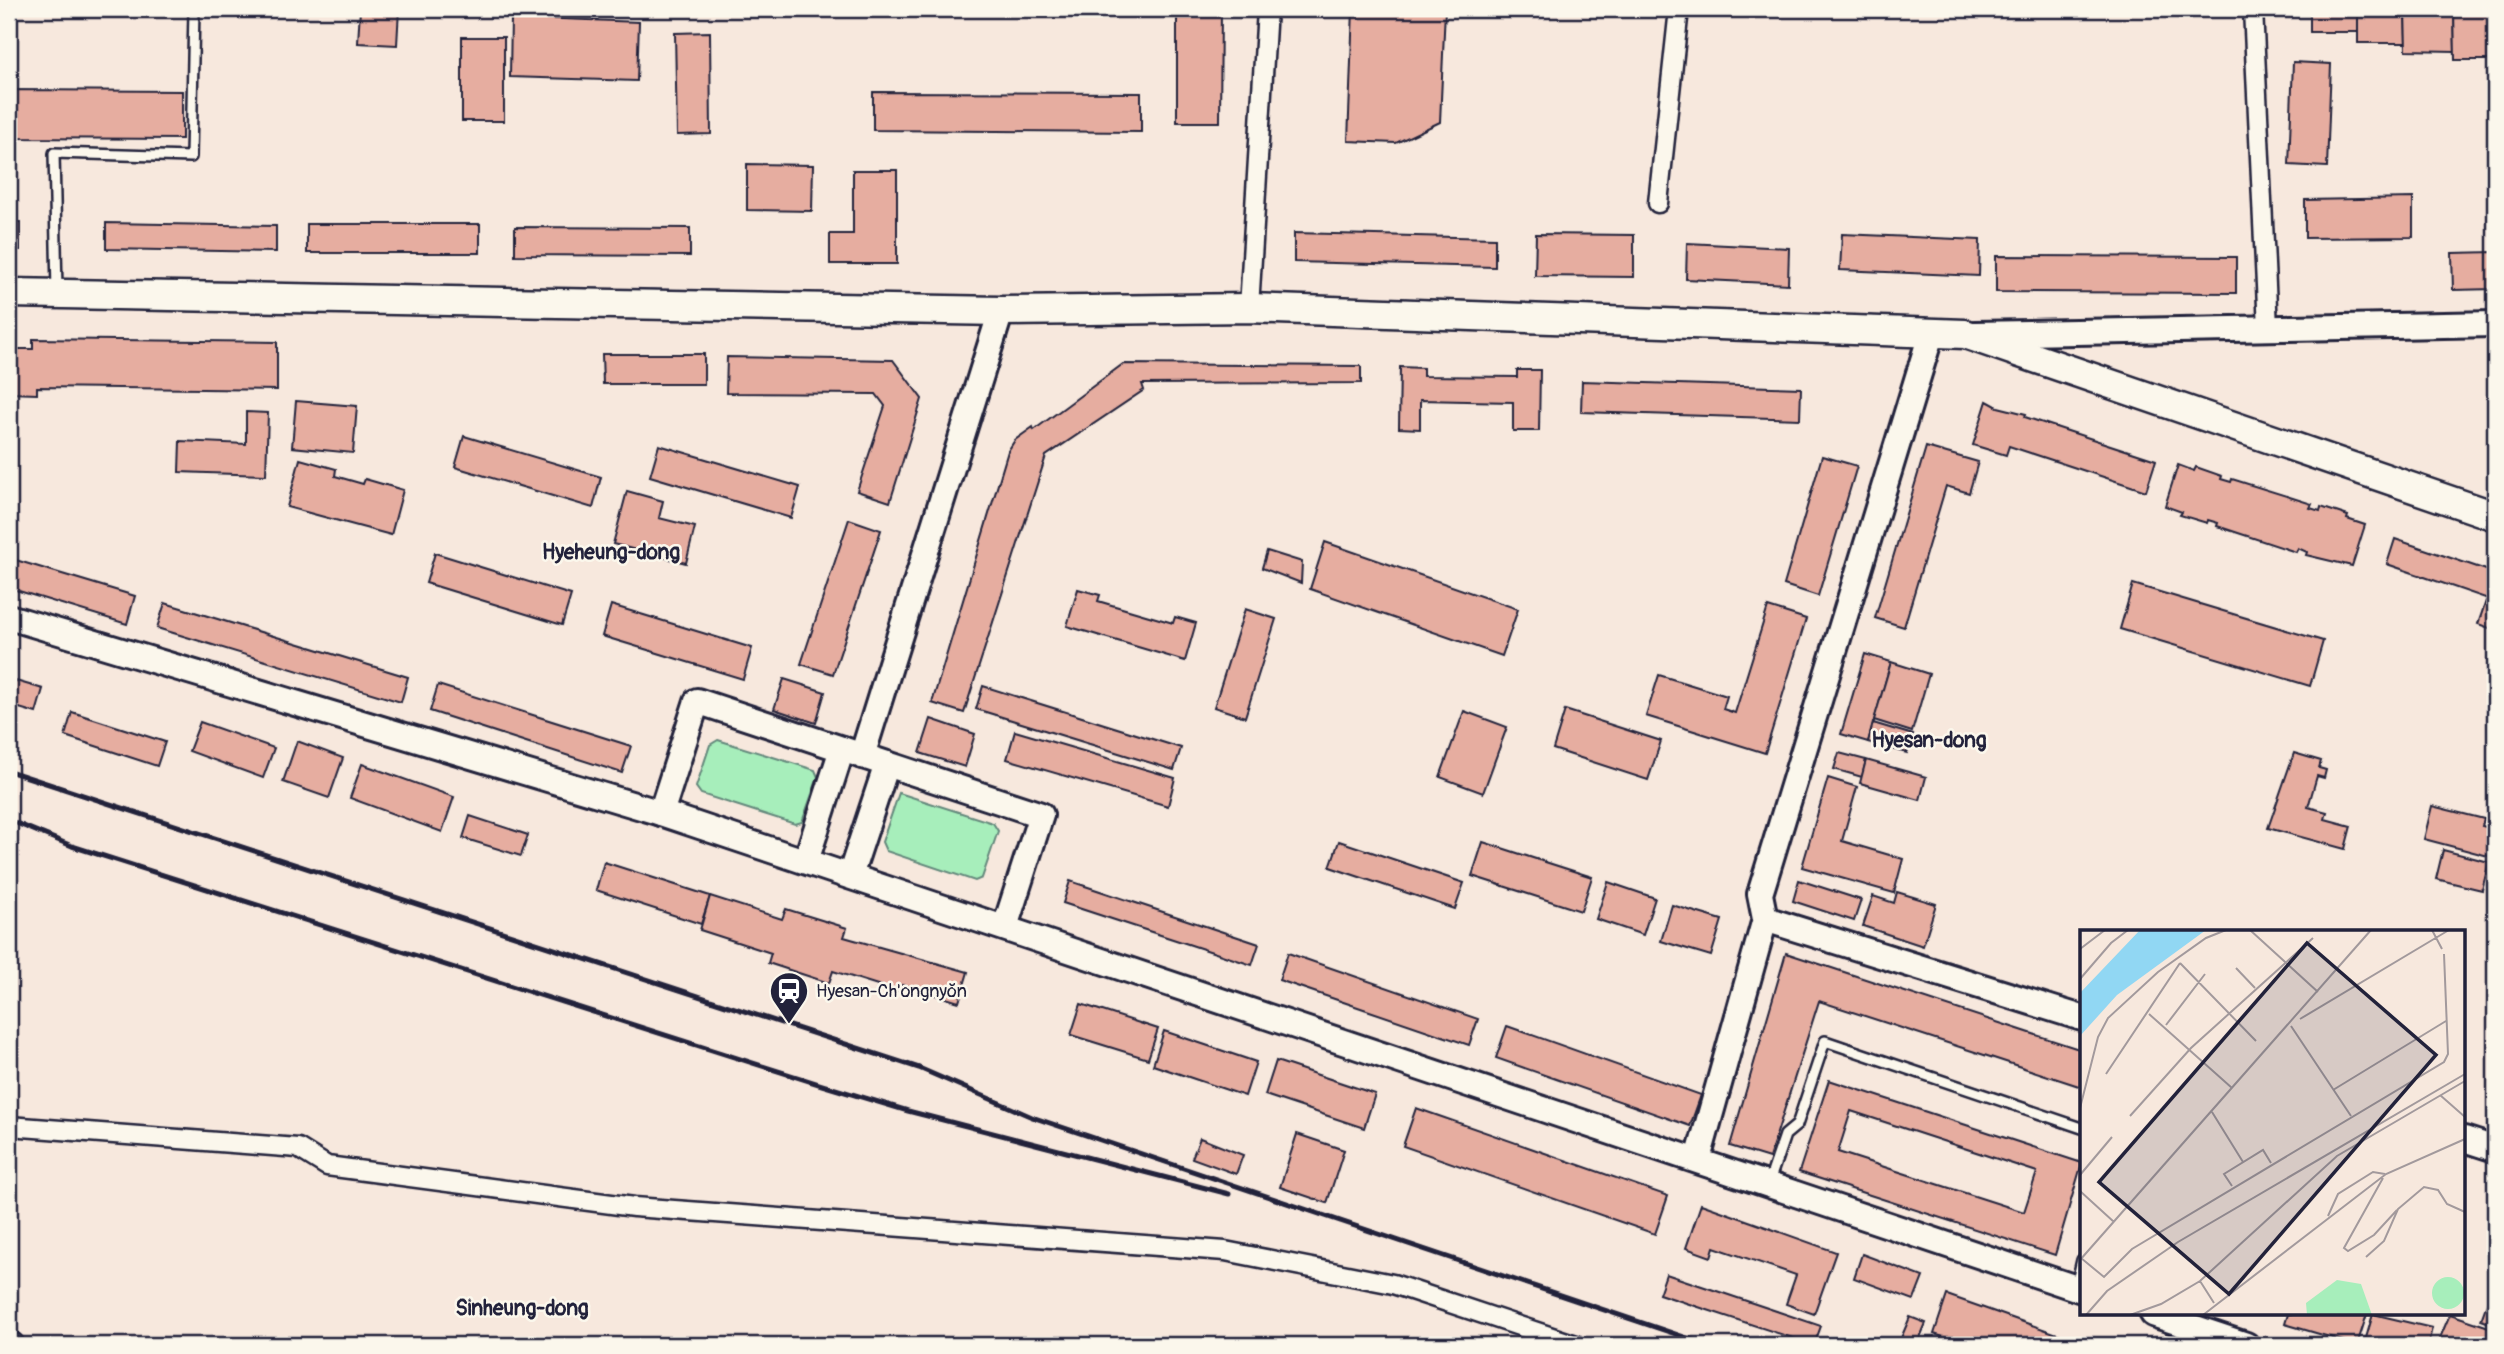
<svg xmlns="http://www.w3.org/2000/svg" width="2504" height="1354" viewBox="0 0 2504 1354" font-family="Pangolin,sans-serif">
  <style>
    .green { fill: #a7eebb; stroke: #64887b; stroke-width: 2 }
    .building { fill: #e6ada0; stroke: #22223b; stroke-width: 2; fill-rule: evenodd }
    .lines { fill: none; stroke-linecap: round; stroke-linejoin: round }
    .lane-casing { stroke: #22223b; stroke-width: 14 }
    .street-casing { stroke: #22223b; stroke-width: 23 }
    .secondary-casing { stroke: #22223b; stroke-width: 30 }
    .primary-casing { stroke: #22223b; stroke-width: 33 }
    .lane { stroke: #fbf7ec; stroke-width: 9 }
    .street { stroke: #fbf7ec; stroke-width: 18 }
    .secondary { stroke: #fbf7ec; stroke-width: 24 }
    .primary { stroke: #fbf7ec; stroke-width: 28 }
    .rail { stroke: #22223b; stroke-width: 5 }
    .labels { text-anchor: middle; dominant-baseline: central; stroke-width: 5; stroke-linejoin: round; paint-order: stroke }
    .poi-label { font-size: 18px; fill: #22223b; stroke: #fbf7ec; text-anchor: start }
    .quarter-label { font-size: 21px; font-weight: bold; fill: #22223b; stroke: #fbf7ec }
    .inset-road { fill: none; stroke: #a2999c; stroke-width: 2 }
    .view { fill: #22223b; fill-opacity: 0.15; stroke: #22223b; stroke-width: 3.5 }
    .inset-edge { fill: none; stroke: #22223b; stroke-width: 3.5 }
  </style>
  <rect width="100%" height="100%" fill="#f7e8dd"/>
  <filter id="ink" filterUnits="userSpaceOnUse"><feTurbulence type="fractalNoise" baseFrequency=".0143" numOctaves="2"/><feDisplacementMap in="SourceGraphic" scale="14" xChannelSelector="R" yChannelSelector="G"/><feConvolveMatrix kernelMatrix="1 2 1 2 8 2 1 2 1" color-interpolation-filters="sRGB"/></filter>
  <g filter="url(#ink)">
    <g class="green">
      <path d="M718,740L815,770L818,777L802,822L795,824L701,794L696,787L710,745Z"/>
      <path d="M899,793L993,823L998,831L982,878L975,881L886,851L882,842Z"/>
    </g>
    <g class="building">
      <path d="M360,9H399L397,45L358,43Z"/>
      <path d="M1177,9H1221L1220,122H1177Z"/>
      <path d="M1353,9H1445L1440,122L1396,143L1348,141Z"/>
      <path d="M2175,9H2235V15L2175,13Z"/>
      <rect x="2310" y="9" width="48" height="23"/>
      <path d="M2358,9H2405L2406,43H2358Z"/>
      <path d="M2405,9H2454L2455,51L2406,50Z"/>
      <path d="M2454,9H2495V60H2455Z"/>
      <path d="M511,17L639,22L637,81L510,77Z"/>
      <path d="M710,32L711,134L677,135L675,33Z"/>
      <rect x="462" y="37" width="42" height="84"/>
      <path d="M2293,62L2331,64L2327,167L2289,165Z"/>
      <path d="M9,90L182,91V139L9,138Z"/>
      <path d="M873,92L1141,93V132L873,130Z"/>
      <path d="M2490,112H2495V138H2491Z"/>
      <path d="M747,164L813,165L812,211L747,210Z"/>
      <path d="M853,170H897V264H830V234H853Z"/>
      <path d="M2413,198V237L2305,238V200Z"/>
      <rect x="9" y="222" width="11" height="28"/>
      <path d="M106,223L276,226V252L106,249Z"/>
      <rect x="307" y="224" width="173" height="29"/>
      <path d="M515,227L690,228V256L515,255Z"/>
      <path d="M1294,233L1495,238V267L1294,262Z"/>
      <path d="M1536,234L1634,235V277L1535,276Z"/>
      <path d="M1842,234L1980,240L1979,276L1840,270Z"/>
      <path d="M1687,243L1789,248L1788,284L1686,279Z"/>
      <path d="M2495,252V289L2453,290L2452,253Z"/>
      <path d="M1996,256L2236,257V293L1996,292Z"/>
      <path d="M33,339L277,342V390L37,387V394L9,393V349H33Z"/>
      <path d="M602,354H704V384H603Z"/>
      <path d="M727,357L893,360L922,399L890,502L857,491L885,406L876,394L726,393Z"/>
      <path d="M1123,364L1361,366V383L1142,384L1144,390L1046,456L964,713L932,703L1008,451L1015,440L1033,427L1034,430Z"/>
      <path d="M1400,367L1423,368V376L1517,377V370H1540L1539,431H1513V402L1420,400V429L1399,428Z"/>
      <path d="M1582,381L1801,388L1800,419L1581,412Z"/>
      <path d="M296,401L357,406L353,453L292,447Z"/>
      <path d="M1987,401L1998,407L2026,414L2025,417L2156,460L2146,491L2009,446L2006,455L1973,445Z"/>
      <path d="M246,412L268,413L266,475L179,472L180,441L246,444Z"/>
      <path d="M464,436L601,477L593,508L455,467Z"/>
      <path d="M659,445L800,487L791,518L650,476Z"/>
      <path d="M1926,447L1978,462L1969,493L1946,486L1904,627L1875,618Z"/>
      <path d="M1822,456L1857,466L1818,596L1784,585Z"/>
      <path d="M300,459L336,469L335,476L363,484L365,479L403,490L391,535L287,507Z"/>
      <path d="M2178,465L2194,471L2196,467L2222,476L2221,479L2231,482L2232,479L2312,504L2310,508L2320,511L2321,507L2348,516L2347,519L2365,525L2352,566L2306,555L2307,552L2298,548L2296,552L2217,526L2218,523L2208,520L2207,523L2180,515L2182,512L2165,506Z"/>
      <path d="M627,491L663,501L659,518L695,527L686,563L613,544Z"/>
      <path d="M849,519L881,530L833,674L801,664Z"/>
      <path d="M2395,539L2495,573L2491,600L2387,564Z"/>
      <path d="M1325,542L1518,609L1502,656L1310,589Z"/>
      <path d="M1267,551L1302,562L1301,583L1262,568Z"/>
      <path d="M435,553L571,595L562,625L426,583Z"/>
      <path d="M9,558L135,596L127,624L9,588Z"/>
      <path d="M2133,584L2323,641L2310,686L2120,629Z"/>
      <path d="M1078,589L1100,595L1098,601L1173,623L1175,617L1196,623L1185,661L1067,626Z"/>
      <path d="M2495,589V630L2478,624L2486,601L2491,602Z"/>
      <path d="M165,603L408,677L401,702L157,628Z"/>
      <path d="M611,605L752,648L743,679L602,636Z"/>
      <path d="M1768,607L1806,619L1765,753L1646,716L1659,675L1727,696L1723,709L1735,713Z"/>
      <path d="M1245,609L1276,619L1245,717L1214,707Z"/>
      <path d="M1865,654L1891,662L1868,742L1841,734Z"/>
      <path d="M1891,662L1929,674L1912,732L1874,720Z"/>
      <path d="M9,679L43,689L36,713L9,705Z"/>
      <path d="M784,679L825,692L816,723L774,709Z"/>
      <path d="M438,685L631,746L622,773L430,711Z"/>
      <path d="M983,686L1181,748L1174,770L976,709Z"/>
      <path d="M1565,710L1661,741L1648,780L1553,749Z"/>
      <path d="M1464,711L1507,727L1483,793L1440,777Z"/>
      <path d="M72,712L165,742L157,766L65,736Z"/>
      <path d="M931,719L975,734L965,767L920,753Z"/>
      <path d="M200,722L274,748L263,778L189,751Z"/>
      <path d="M1873,723L1913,735L1907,753L1868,742Z"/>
      <path d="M1015,731L1175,778L1168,806L1007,759Z"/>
      <path d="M297,741L343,758L329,798L283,782Z"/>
      <path d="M1839,753L1866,760L1862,777L1834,769Z"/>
      <path d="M2294,753L2321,761L2319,768L2326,770L2324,778L2317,776L2308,807L2327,812L2325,819L2351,826L2345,849L2268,828Z"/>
      <path d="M1866,760L1926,777L1920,800L1860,783Z"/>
      <path d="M362,764L454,797L442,832L350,798Z"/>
      <path d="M1828,778L1857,787L1842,841L1903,859L1894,893L1802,867Z"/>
      <path d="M2432,806L2484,819L2482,826L2495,829L2492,857L2424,839Z"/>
      <path d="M470,816L528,835L521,856L463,838Z"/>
      <path d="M1339,841L1464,883L1455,909L1330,867Z"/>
      <path d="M1483,842L1592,877L1581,911L1472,876Z"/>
      <path d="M2443,850L2489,862L2482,890L2436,879Z"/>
      <path d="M604,862L710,896L701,924L596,890Z"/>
      <path d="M1799,880L1861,900L1854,921L1793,901Z"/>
      <path d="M1070,881L1259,944L1252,965L1063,903Z"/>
      <path d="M1608,882L1655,898L1643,935L1596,919Z"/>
      <path d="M1897,892L1936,904L1923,946L1863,926L1873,896L1894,903Z"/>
      <path d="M710,896L782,919L786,909L847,928L844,937L968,972L959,1002L902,985L900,992L833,971L829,983L768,963L771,953L700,930Z"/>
      <path d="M1672,905L1722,920L1711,956L1661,941Z"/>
      <path d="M1288,953L1478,1019L1469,1045L1279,980Z"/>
      <path d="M1786,953L2082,1050V1087L1819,1001L1769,1158L1730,1146Z"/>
      <path d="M1081,1004L1158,1029L1148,1059L1071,1035Z"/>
      <path d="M1507,1026L1701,1095L1690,1126L1496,1058Z"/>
      <path d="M1164,1031L1256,1062L1245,1096L1153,1065Z"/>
      <path d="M1276,1061L1375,1094L1364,1128L1265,1095Z"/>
      <path d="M1829,1080L2082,1163L2055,1255L1799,1172ZM1851,1111L2037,1172L2024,1212L1838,1152Z"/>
      <path d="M1416,1108L1668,1196L1655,1234L1403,1146Z"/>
      <path d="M1297,1134L1344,1150L1327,1203L1280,1187Z"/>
      <path d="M1200,1138L1243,1155L1236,1174L1192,1158Z"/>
      <path d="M1701,1204L1836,1252L1814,1314L1786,1304L1796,1275L1714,1247L1711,1257L1686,1248Z"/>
      <path d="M1862,1254L1923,1277L1914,1300L1854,1278Z"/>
      <path d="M1666,1274L1821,1326L1814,1345L1659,1294Z"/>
      <path d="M2491,1292L2495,1293V1325L2481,1320Z"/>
      <path d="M1947,1295L2077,1341L2076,1345H1968L1934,1334Z"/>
      <path d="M2288,1314H2367L2357,1345L2285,1324Z"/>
      <path d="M2373,1314L2432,1328L2428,1345H2364Z"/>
      <path d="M2450,1314L2495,1329V1345H2437Z"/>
      <path d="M1910,1317L1926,1323L1917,1345H1898Z"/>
    </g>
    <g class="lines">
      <g class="lane-casing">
        <g id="lane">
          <path d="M57,291L54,153L191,157L194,9"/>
          <path d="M1769,1182L1785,1135L1797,1125L1825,1041L2082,1128"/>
          <path d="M2076,1286L2082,1260"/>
        </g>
      </g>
      <g class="street-casing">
        <g id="street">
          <path d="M2253,9L2268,328"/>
          <path d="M1658,203L1679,9"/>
          <path d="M1249,308L1267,9"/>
          <path d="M9,1126L298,1148L327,1166L634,1207L1225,1251L1393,1284L1576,1345"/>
        </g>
      </g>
      <g class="secondary-casing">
        <g id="secondary">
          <path d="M1975,334L2495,324"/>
          <path d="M9,617L661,813L2082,1290"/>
          <path d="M862,756L1001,311"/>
          <path d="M661,813L697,701L1041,815L1005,927"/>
          <path d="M806,861L842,749"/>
          <path d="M850,876L887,764"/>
          <path d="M1765,919L2082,1018"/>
          <path d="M2464,1139L2495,1149"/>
          <path d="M1698,1159L1765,919L1760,894L1931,334"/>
          <path d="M2153,1314L2246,1345"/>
          <path d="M9,1345H11"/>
        </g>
      </g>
      <g class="primary-casing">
        <path id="primary" d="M9,293L1001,311L1249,308L1965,334L2495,516"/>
      </g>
      <use href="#lane" class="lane"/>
      <use href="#street" class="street"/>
      <use href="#secondary" class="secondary"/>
      <use href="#primary" class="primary"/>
      <g class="rail">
        <path d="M9,771L919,1068L1032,1117L1708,1345"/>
        <path d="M9,820L72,846L822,1085L908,1111L1229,1194"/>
      </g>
    </g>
  </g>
  <defs>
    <g id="station-pin" transform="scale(2.0125)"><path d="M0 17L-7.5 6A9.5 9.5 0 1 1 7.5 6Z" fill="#22223b" stroke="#fbf7ec"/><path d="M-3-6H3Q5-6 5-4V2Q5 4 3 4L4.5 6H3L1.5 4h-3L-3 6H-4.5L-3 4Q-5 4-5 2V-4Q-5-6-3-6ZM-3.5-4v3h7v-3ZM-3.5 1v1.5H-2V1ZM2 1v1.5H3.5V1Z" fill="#fff"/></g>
  </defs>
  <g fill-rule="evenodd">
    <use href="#station-pin" x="789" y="991"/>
  </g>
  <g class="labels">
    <g class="poi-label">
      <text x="816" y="991">Hyesan-Ch'ongnyŏn</text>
    </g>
    <g class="quarter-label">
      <text x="611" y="552">Hyeheung-dong</text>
      <text x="1929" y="740">Hyesan-dong</text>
      <text x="522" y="1308">Sinheung-dong</text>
    </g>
  </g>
  <g transform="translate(2080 930)">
    <rect width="385" height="385" fill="#f7e8dd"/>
    <path d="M352 363a16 16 0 1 1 32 0a16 16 0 1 1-32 0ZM257,350L281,354L292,385H227L226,373Z" fill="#a7eebb"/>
    <path d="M60,0H126L37,65L0,106V63Z" fill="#91d7f3"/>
    <path class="inset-road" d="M170,0L238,62M352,0L362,19M0,19L25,0M100,33L176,111M156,38L175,58M0,49L31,13L48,0M69,84L152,158M220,89L369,0M86,95L125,44M211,96L271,186M26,144L100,33M253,160L366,91M360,165L385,187M0,178L18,107L28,88L78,42L126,8L146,0M132,182L163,232M50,186L111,118L233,8M0,245L32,207M303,248L264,318L268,321L294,305L317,280M152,256L144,244L183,220L191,233M0,261L34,292M248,286L258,264L293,242L305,244M286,327L304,311L318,279L344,257L358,260L367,274L385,282M1,328L24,347L52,319L364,132L368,124L364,24M0,330L291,0M120,351L134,373M6,385L27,361L98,312L385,144M50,385L81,374L120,351L257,226L385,151M123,385L306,244L385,209"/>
    <path class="view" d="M227,13L356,125L149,364L19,252Z"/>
    <rect width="385" height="385" class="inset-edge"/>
  </g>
  <rect width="2504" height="1354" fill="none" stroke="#fbf7ec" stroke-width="35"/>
  <rect x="18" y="18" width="2469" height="1319" fill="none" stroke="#22223b" stroke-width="2.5" filter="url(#ink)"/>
</svg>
